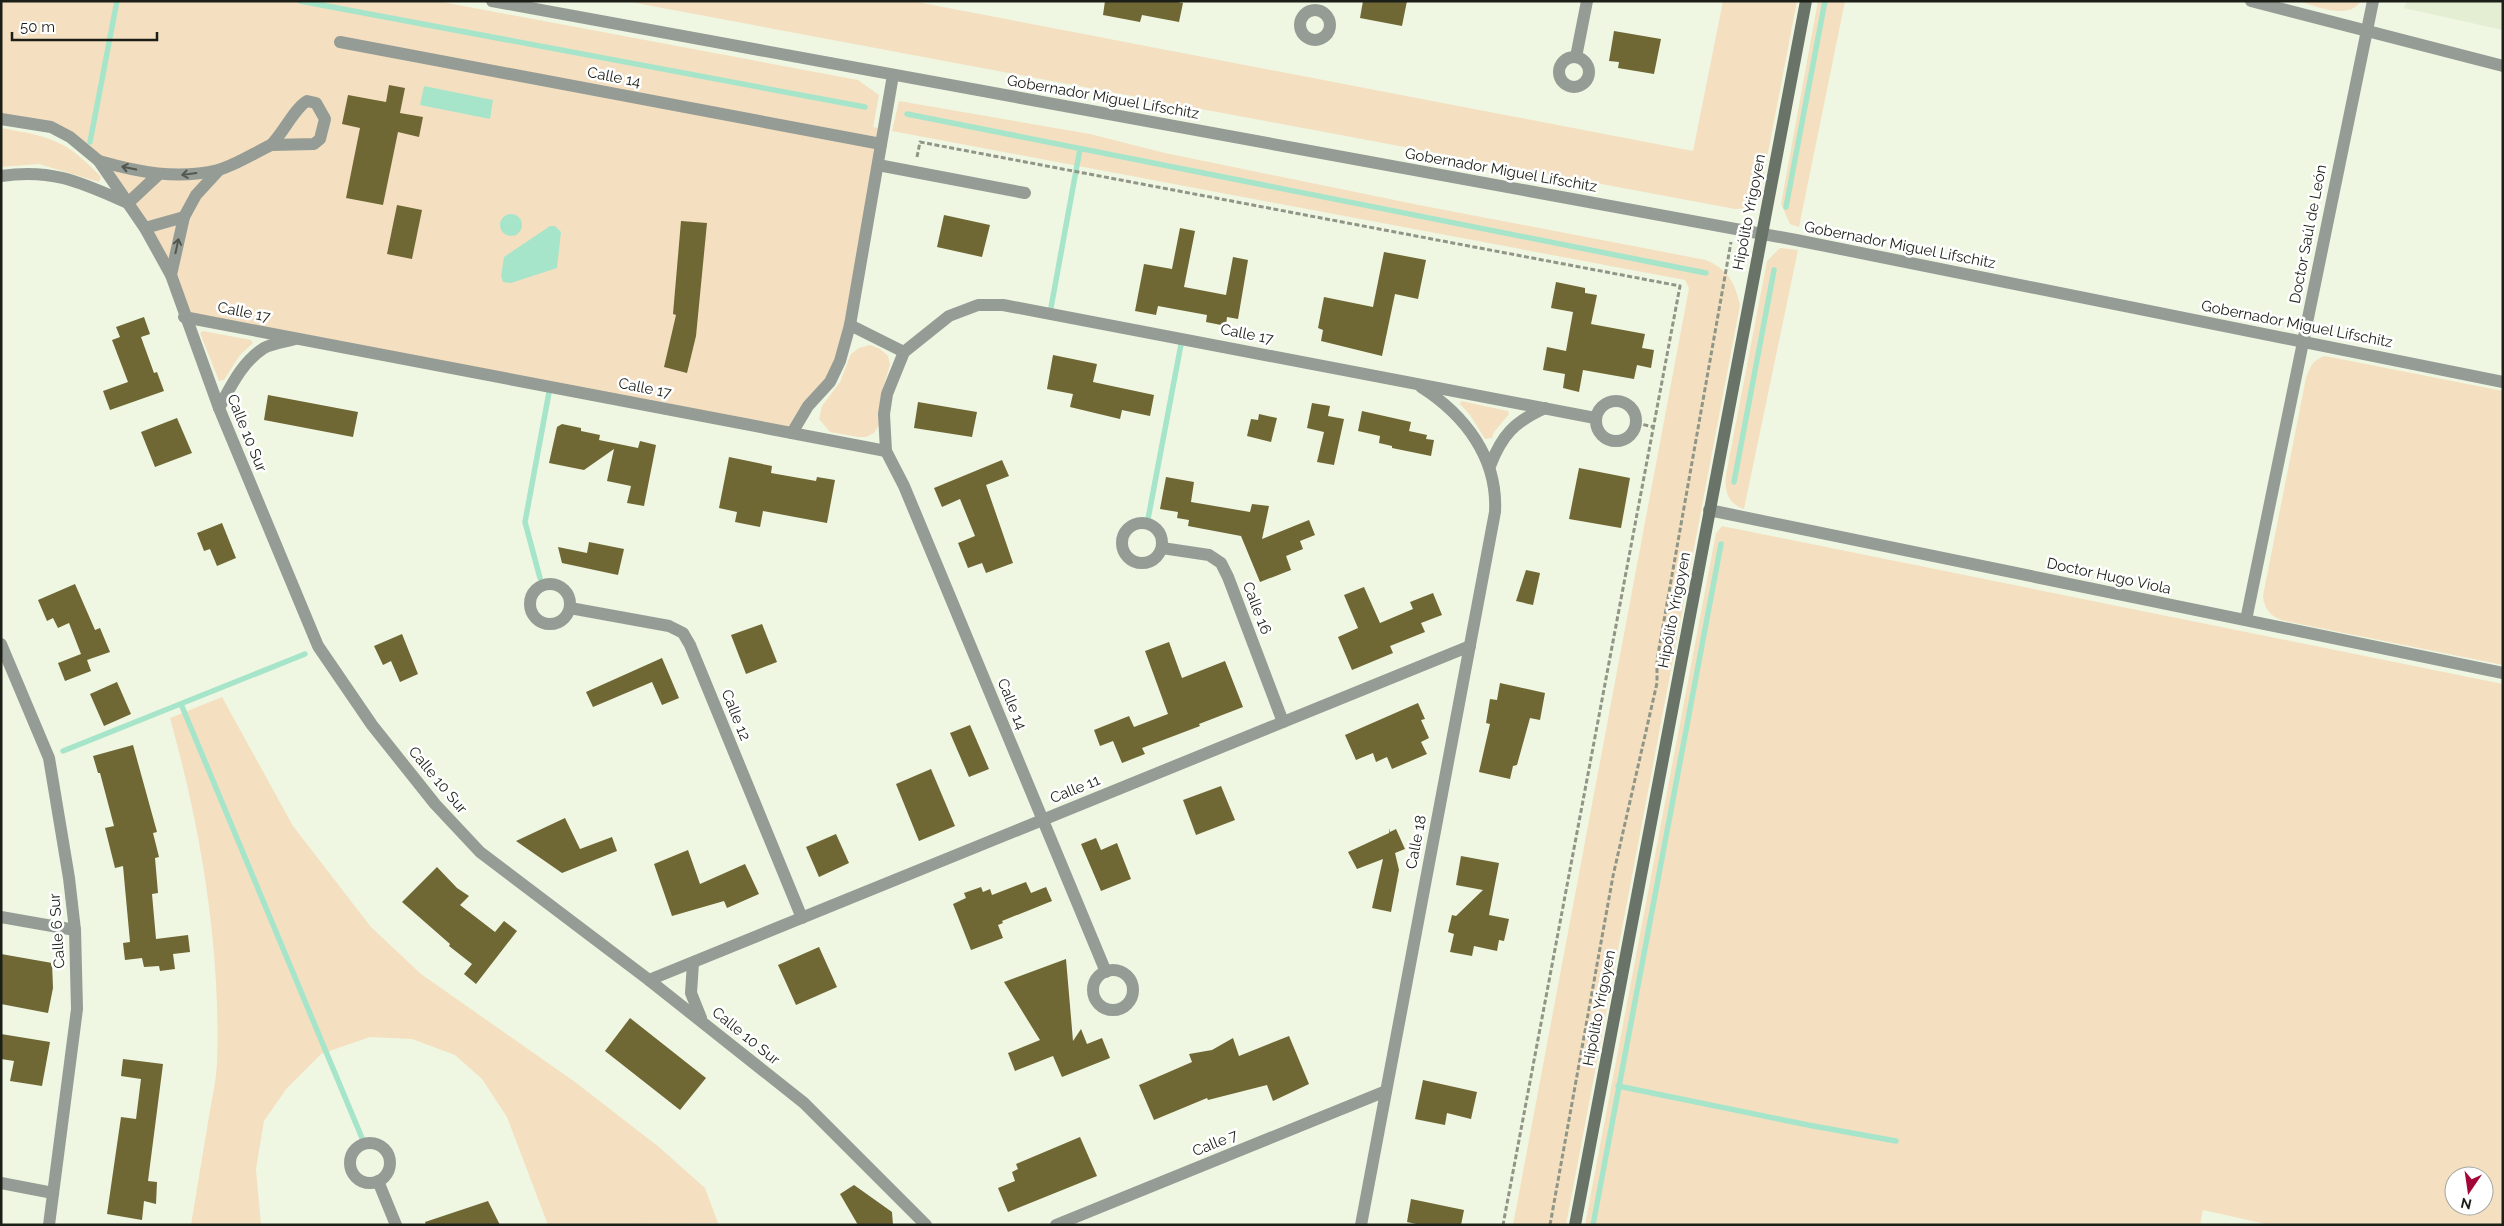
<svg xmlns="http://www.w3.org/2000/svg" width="2504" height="1226" viewBox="0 0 2504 1226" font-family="Raleway,sans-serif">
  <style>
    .built { fill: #e4eed2 }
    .green { fill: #f4e0c0; fill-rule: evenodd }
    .water { fill: #a7e5cb }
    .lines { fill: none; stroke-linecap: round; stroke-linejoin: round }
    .stream { stroke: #a7e5cb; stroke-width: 5.5 }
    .building { fill: #6f6734 }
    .path { stroke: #909687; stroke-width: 3; stroke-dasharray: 5 2.5; stroke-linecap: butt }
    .street { stroke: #959c95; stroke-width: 12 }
    .secondary { stroke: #697368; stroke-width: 12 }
    .oneway { stroke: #525750 }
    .labels { text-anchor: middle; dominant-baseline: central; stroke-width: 5; stroke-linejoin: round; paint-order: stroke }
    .street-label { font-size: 15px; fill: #1c1f17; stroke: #fff }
  </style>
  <rect width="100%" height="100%" fill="#eff7e2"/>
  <path class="built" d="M2407,1H2503V30L2404,8Z"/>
  <g class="green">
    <path d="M1,1H437L858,80L879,95L873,127L884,129L840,361L792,433L184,317L171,275L99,161L70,137L1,119Z"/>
    <path d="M625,1H912L1693,151L1723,1H1797L1759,200L1752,208L1735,209Z"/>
    <path d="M1818,1H1845L1799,227L1790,224L1781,204Z"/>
    <path d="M2298,1H2361C2348,21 2316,6 2298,1Z"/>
    <path d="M899,101L1090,134L1165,153L1419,205L1706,260C1727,269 1735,282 1740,305L1566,1225H1513L1689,288L1685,280L892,131Z"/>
    <path d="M1,128C51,137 65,139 101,177L99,182L39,164L1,167Z"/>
    <path d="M1780,248L1798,250L1744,509C1728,504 1724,491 1726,475L1767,261Z"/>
    <path d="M203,331L251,340L253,343L240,355L224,380L219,381L200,333Z"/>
    <path d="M870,345L880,349L888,356L890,365L881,395L879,425L874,433L866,437H858L830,432L819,419L822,406L840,382L851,354L859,348Z"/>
    <path d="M2325,356L2503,391V665L2285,621C2271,617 2265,611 2263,596L2306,378C2310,366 2313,360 2325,356Z"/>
    <path d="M1461,401L1508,411L1509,414L1494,432L1492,438L1485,439L1470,415L1460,404Z"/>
    <path d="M1722,526L2503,684V1225H2270L2203,1210L2200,1225H1585L1716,533ZM2454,1176H2484V1206H2454Z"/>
    <path d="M222,697L293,826L371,927L421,974L575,1082L659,1147L705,1188L718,1223L548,1225L507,1117L482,1079L455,1055L412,1039L370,1037L321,1054L287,1088L264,1121L256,1169L261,1225H191C197,1188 203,1152 209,1116C212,1099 216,1081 217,1063C221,948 201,829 170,718Z"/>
  </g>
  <g class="water">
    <path d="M424,86L493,100L490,119L420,105Z"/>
    <circle cx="511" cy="225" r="11"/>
    <path d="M550,226H555L561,232L557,268L511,283L503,282L501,276L504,257Z"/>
  </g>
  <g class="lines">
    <g class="stream">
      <path d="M300,1L865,107"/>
      <path d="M907,114L1706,273"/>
      <path d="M90,142L117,1"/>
      <path d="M1786,207L1825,1"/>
      <path d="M1050,313L1080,149"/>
      <path d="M1734,482L1774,270"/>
      <path d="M1148,519L1182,339"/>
      <path d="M540,578L525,522L550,387"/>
      <path d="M181,704L362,1138"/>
      <path d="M63,751L305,654"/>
      <path d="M1618,1086L1808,1125L1896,1141"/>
      <path d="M1593,1225L1721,544"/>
    </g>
  </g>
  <g class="building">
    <path d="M1105,1H1172L1183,3L1179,22L1142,15L1140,22L1103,15Z"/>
    <path d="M1363,1H1407L1402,26L1360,18Z"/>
    <path d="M1614,31L1661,39L1654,74L1618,68L1619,62L1609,61Z"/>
    <path d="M389,85L405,88L400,113L423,117L419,137L398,132L383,205L346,198L360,128L342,124L348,95L386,102Z"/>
    <path d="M397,205L422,210L412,259L387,254Z"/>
    <path d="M944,215L990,225L982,257L937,247Z"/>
    <path d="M681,221L707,223L696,336L687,373L664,367L676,315L673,314Z"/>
    <path d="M1180,228L1195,231L1184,287L1226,295L1233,257L1248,260L1238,319L1227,317L1226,326L1206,322L1207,315L1158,306L1156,315L1135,311L1144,264L1172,269Z"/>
    <path d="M1384,252L1426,260L1418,299L1395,294L1382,356L1321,341L1323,330L1318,328L1324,297L1373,307Z"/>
    <path d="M1556,282L1585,288V293L1597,295L1591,324L1645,334L1642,348L1654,350L1651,368L1637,365L1634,379L1583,370L1579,392L1563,388L1565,374L1543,370L1547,347L1566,351L1573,312L1551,308Z"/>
    <path d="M144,317L150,334L141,337L154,373L157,372L164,391L110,410L103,391L128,382L112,340L120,337L116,327Z"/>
    <path d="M1053,355L1097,364L1093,382L1154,395L1150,416L1122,410L1120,419L1070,407L1073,394L1047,389Z"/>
    <path d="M268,395L358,412L353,437L264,420Z"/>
    <path d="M918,402L977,412L972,437L914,428Z"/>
    <path d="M1312,403L1330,406L1328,416L1344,419L1334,465L1317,462L1324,432L1307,428Z"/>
    <path d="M1362,411L1411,422L1409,431L1427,435L1426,439L1434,440L1431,456L1392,448V446L1379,443L1380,436L1358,431Z"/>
    <path d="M1259,414L1277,418L1271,442L1247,436L1251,419L1258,420Z"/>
    <path d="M177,418L192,453L155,467L141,432Z"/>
    <path d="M562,424L581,428V431L600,435L599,440L638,448L640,441L656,445L644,506L627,503L631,486L607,481L614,449L584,470L549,463L557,427Z"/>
    <path d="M729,457L772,466L771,473L816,481L817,477L835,480L827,523L763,511L760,527L735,522L737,512L719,508Z"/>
    <path d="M1002,460L1009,476L986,485L1013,563L986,573L982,563L968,568L958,543L975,536L960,499L942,507L934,488Z"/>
    <path d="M1579,468L1630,478L1621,528L1569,519Z"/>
    <path d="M1166,477L1194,482L1191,502L1250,512L1252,504L1269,506L1262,539L1309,520L1315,535L1300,541L1303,549L1286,556L1291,570L1260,582L1241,536L1188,526L1189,520L1177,518L1178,512L1160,509Z"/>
    <path d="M222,523L236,558L217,566L210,549L204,551L197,533Z"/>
    <path d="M589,542L624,549L618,575L562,563L558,547L587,553Z"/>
    <path d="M1526,570L1540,573L1533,605L1516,601Z"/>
    <path d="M75,584L95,630L100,628L110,652L87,660L91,671L65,681L58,663L81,654L69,623L58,628L53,618L47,621L38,600Z"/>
    <path d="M1364,587L1380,623L1413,609L1410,602L1433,593L1442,615L1421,623L1425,632L1390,646L1393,653L1352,670L1338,637L1358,628L1344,595Z"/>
    <path d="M762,624L777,662L746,674L731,635Z"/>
    <path d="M402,634L418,674L400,682L391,661L383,665L374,646Z"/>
    <path d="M1169,642L1182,678L1225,661L1243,707L1199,724L1200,726L1142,748L1145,754L1122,763L1113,741L1100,746L1094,730L1129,716L1134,727L1168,714L1145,651Z"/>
    <path d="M662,658L679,698L662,705L652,682L593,707L586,692Z"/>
    <path d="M117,682L131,714L104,726L90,694Z"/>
    <path d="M1500,683L1545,693L1540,720L1530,718L1517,765L1513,766L1510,779L1479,772L1490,724L1486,723L1490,699L1497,700Z"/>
    <path d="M1418,703L1425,719L1421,720L1429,738L1421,742L1427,754L1392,769L1387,757L1376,762L1373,753L1356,760L1345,735Z"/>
    <path d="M970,725L989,769L969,777L950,733Z"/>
    <path d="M133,745L157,832L153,833L159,857L155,858L158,893L152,894L156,939L188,935L190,952L173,954L175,969L160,971L159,966L144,967L142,958L125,960L123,943L130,942L123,866L115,868L105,828L114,826L100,773H98L93,756Z"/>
    <path d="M931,769L955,826L919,841L896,784Z"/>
    <path d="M1221,786L1235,820L1196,835L1183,800Z"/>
    <path d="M565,818L580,849L612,837L617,851L562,873L516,841Z"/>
    <path d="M1390,828V832L1396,829L1405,849L1395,853L1399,870L1391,912L1372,908L1383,859L1357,869L1348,852L1389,833Z"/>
    <path d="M836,834L849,863L819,877L806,847Z"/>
    <path d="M1096,838L1101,850L1117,843L1131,879L1101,891L1081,844Z"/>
    <path d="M688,850L700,884L745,864L759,894L727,908L724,901L672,916L654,864Z"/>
    <path d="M1461,856L1499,863L1489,915L1509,919L1504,941L1499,940L1497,951L1474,946L1472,956L1450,952L1454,934L1448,932L1452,915L1456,916L1483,890L1456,885Z"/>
    <path d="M437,867L457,888L469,896L460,905L495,932L504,921L517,931L476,984L464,974L472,964L449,946L450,944L402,902Z"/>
    <path d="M1026,882L1031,893L1046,887L1052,901L1002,921L1003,923L998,925L1003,938L971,950L953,904L966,898L964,893L981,887L983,892L990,889L992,895Z"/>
    <path d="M819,947L837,987L796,1005L778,965Z"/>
    <path d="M1,954L52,963L53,988L48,1013L1,1004Z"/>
    <path d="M1066,959L1073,1041L1081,1029L1087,1044L1102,1038L1110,1058L1062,1077L1053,1056L1015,1071L1008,1053L1040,1040L1004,982Z"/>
    <path d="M630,1018L706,1078L680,1110L605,1051Z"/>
    <path d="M1,1034L50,1042L42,1086L10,1081L14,1061L1,1059Z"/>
    <path d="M1289,1036L1309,1084L1273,1101L1267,1085L1208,1100L1207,1098L1154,1120L1139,1085L1192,1062L1189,1054L1212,1050L1233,1038L1239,1056Z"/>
    <path d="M123,1059L163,1064L148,1181L157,1182L156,1204L144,1201L142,1220L107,1214L121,1117L136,1119L141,1079L121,1076Z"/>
    <path d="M1423,1080L1477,1092L1471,1119L1447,1113L1445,1125L1415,1119Z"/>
    <path d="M1080,1137L1097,1176L1008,1212L998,1188L1015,1181L1012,1172L1018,1169L1016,1164Z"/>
    <path d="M854,1185L892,1212L893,1225H858L840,1194Z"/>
    <path d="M1411,1199L1464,1210L1461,1225H1421L1407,1222Z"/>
    <path d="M488,1201L500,1225H426L425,1222Z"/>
  </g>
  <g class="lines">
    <g class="path">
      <path d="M917,157L920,142L1680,286L1503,1225"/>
      <path d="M1636,423L1654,427"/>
      <path d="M1550,1225L1613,876L1657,683V660L1731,242"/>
    </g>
    <g class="street">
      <path d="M492,1L1796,240L2503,382"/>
      <path d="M2251,1L2503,66"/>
      <circle cx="1315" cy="25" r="15"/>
      <path d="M340,42L881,144"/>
      <circle cx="1574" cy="72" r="15"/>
      <path d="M1576,57L1587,1"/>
      <path d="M307,101L316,103L325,119L320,139L314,144L271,145C284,132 294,109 307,101Z"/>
      <path d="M1,119L51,127L70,137L99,161L145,228L171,275L219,408L318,646L372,725L435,804L480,852L649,980L804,1103L926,1225"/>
      <path d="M99,161C138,172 177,180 218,170C236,165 254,153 271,145"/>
      <path d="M878,165L1025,193"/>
      <path d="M1,176C53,168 82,183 128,203"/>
      <path d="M128,203L159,174"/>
      <path d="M145,228L184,217"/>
      <path d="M171,275L184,217L196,195L219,170"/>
      <path d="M184,317L886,451"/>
      <path d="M850,325L904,352"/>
      <circle cx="1616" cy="421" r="20"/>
      <path d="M219,408C231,386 242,362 264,348C273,343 285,342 295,339"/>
      <path d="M792,433L808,406L830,382L840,361L850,325L893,75"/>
      <path d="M1490,466C1502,435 1514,422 1545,408"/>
      <path d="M1709,510L2503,673"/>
      <circle cx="1142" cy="543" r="20"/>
      <path d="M1162,548L1209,555L1221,563L1228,577L1283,722"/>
      <circle cx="550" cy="604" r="20"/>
      <path d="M570,608L669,626L683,633L690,645L802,918"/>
      <path d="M2246,620L2373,1"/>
      <path d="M1,644L49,758L69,878L75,930L77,1009L49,1225"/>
      <path d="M1,917L75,930"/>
      <path d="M693,963L691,993L701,1018"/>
      <circle cx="1113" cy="990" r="20"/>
      <path d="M1106,972L904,486L886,451L884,414L887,394L904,352L949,316L978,305H1003L1595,418"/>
      <path d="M649,980L1470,646"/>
      <circle cx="370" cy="1163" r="20"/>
      <path d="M378,1181L396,1225"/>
      <path d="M1,1183L53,1193"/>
      <path d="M1056,1225L1386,1091"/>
      <path d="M1361,1225L1495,512C1498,458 1465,415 1421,387"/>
    </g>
    <path class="secondary" d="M1575,1225L1806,1"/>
  </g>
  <defs><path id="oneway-shaft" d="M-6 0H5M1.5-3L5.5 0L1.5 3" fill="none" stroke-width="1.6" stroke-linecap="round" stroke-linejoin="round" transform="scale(1.25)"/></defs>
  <g class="oneway">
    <use href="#oneway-shaft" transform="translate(129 168) rotate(-168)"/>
    <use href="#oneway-shaft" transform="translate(189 174) rotate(172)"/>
    <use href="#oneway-shaft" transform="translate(177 246) rotate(-78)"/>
  </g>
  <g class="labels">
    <g class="street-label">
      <text transform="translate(614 77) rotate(11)">Calle 14</text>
      <text transform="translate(1103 97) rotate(10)">Gobernador Miguel Lifschitz</text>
      <text transform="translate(1501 170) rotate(10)">Gobernador Miguel Lifschitz</text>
      <text transform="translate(1749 212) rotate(-79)">Hipólito Yrigoyen</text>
      <text transform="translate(2308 234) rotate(-79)">Doctor Saúl de León</text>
      <text transform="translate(1900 245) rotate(11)">Gobernador Miguel Lifschitz</text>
      <text transform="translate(244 312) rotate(11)">Calle 17</text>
      <text transform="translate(2297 324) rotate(11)">Gobernador Miguel Lifschitz</text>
      <text transform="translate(1247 334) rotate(11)">Calle 17</text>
      <text transform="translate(645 388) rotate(11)">Calle 17</text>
      <text transform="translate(247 433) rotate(68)">Calle 10 Sur</text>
      <text transform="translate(2109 576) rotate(12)">Doctor Hugo Viola</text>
      <text transform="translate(1257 608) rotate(69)">Calle 16</text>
      <text transform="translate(1674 610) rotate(-79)">Hipólito Yrigoyen</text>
      <text transform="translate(1012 704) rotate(68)">Calle 14</text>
      <text transform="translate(736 715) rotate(68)">Calle 12</text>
      <text transform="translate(438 780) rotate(50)">Calle 10 Sur</text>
      <text transform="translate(1075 789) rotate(-22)">Calle 11</text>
      <text transform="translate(1416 842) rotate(-79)">Calle 18</text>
      <text transform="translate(57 931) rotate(-94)">Calle 6 Sur</text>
      <text transform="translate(1599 1008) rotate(-79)">Hipólito Yrigoyen</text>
      <text transform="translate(746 1036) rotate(39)">Calle 10 Sur</text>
      <text transform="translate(1215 1143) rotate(-22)">Calle 7</text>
    </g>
  </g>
  <rect width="2504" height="1226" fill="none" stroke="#1c1f17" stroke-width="5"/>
  <g transform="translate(2469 1191) rotate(193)"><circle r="24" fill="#ffffff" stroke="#a4a5a2"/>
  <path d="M0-4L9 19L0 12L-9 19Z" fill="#a30537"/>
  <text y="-8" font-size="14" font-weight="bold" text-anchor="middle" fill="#1c1f17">N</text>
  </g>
  <path d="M12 32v8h145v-8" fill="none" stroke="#1c1f17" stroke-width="2.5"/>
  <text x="20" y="32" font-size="15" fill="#1c1f17" stroke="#ffffff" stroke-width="4" paint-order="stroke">50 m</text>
</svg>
